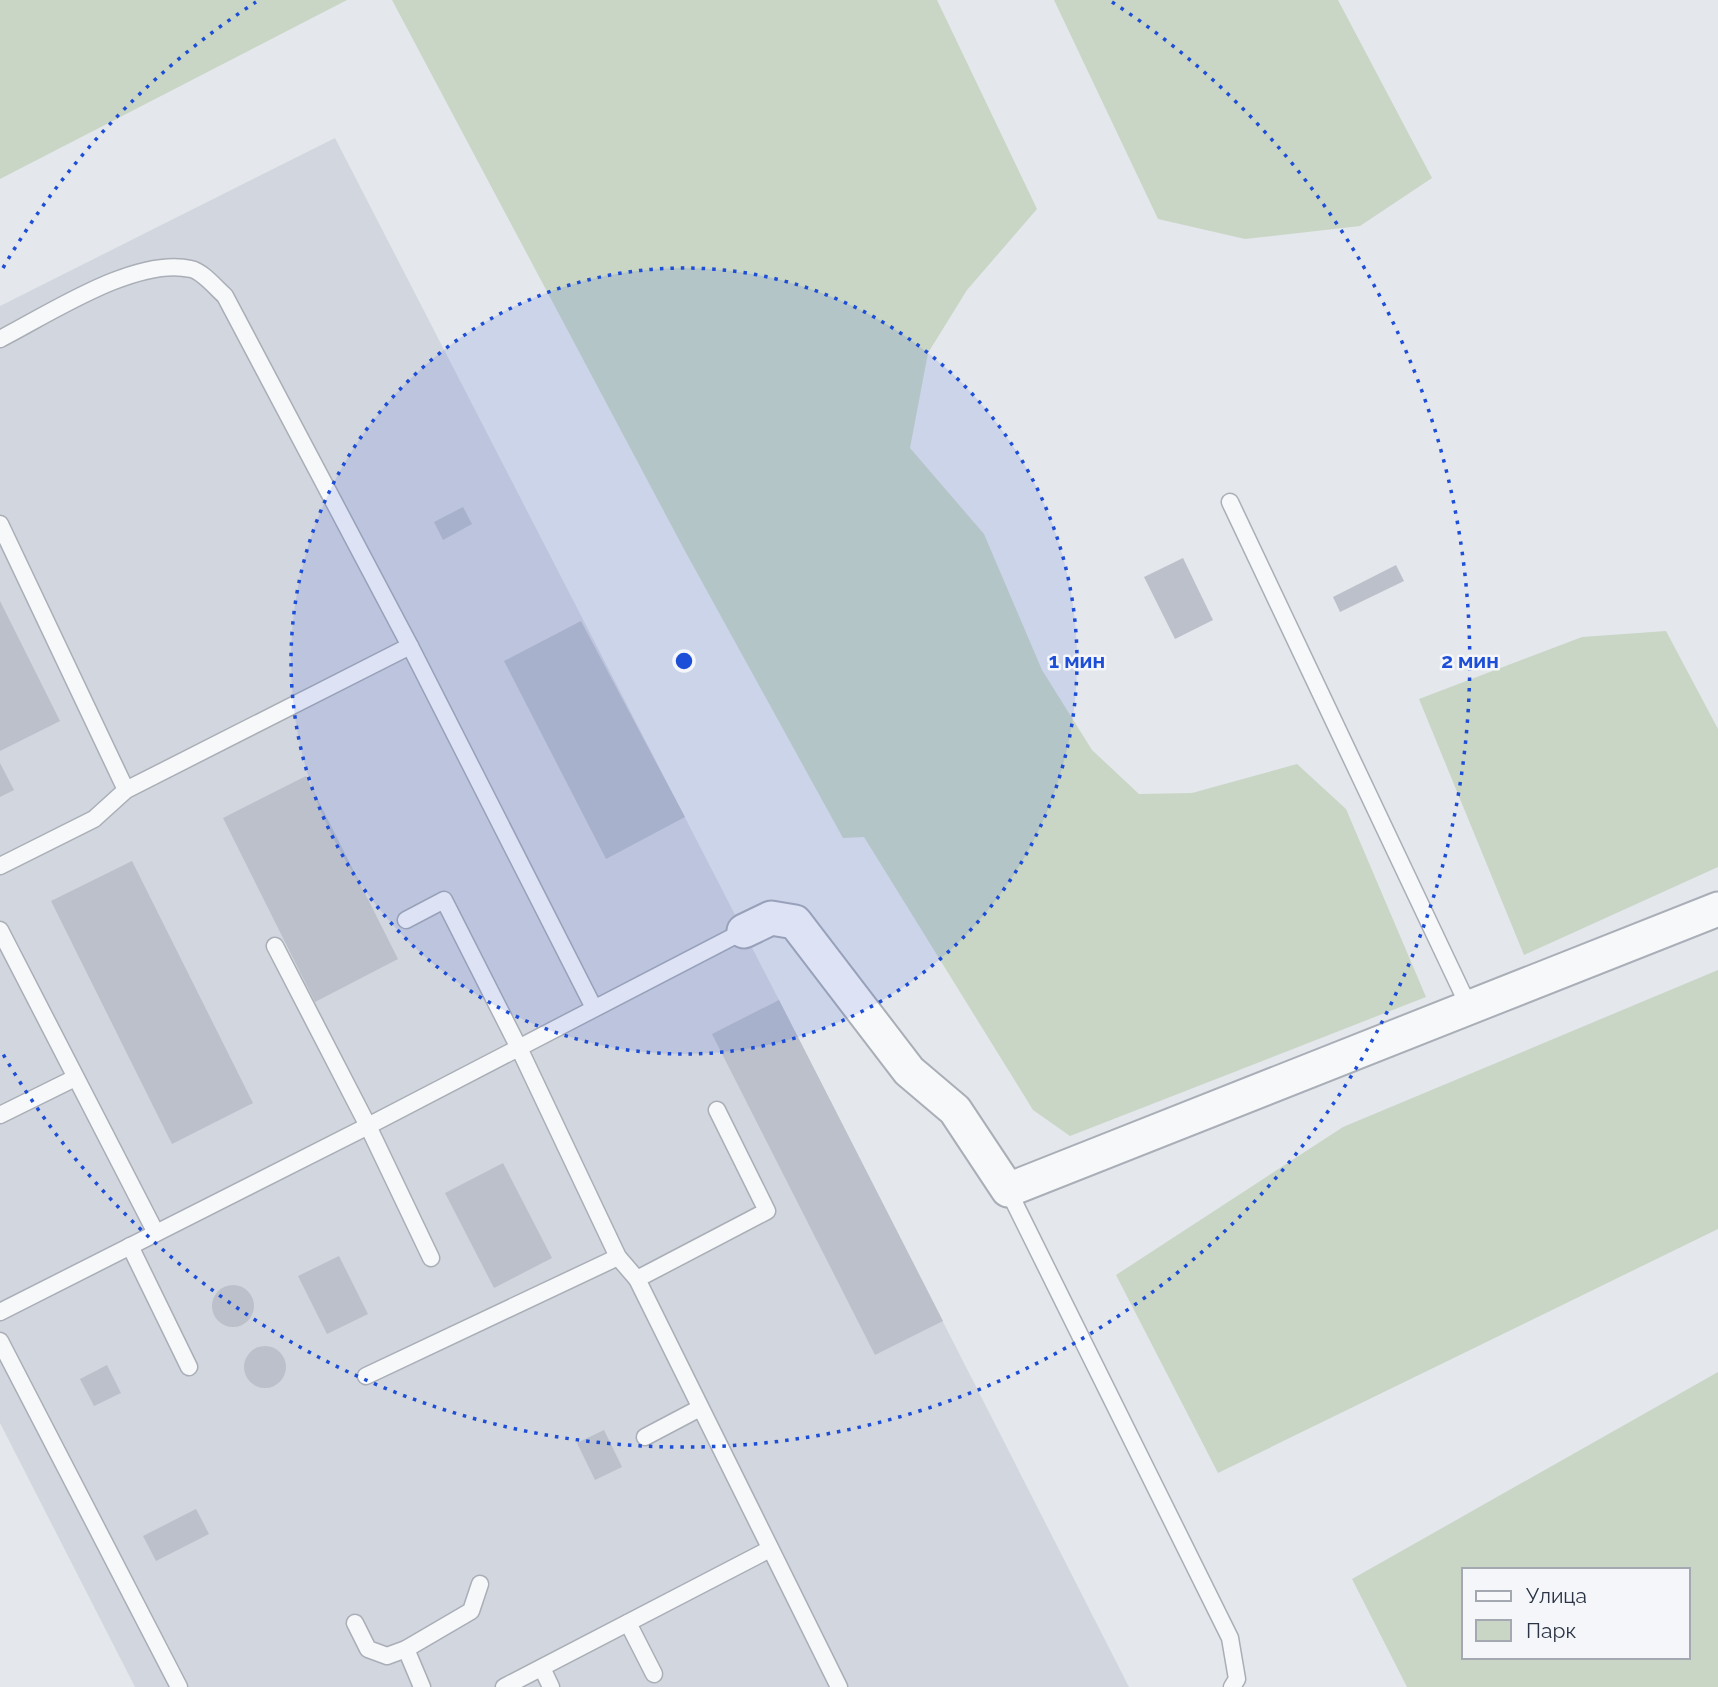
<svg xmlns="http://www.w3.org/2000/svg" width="1718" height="1687" viewBox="0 0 1718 1687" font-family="Raleway,sans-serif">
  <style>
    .built { fill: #d2d6de }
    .green { fill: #c9d6c5; fill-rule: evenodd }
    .building { fill: #bbc0ca }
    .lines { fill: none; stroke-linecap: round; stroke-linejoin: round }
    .service-casing { stroke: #a9aeb7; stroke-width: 19 }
    .minor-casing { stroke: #a9aeb7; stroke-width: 37 }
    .service { stroke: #f7f8fa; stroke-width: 16 }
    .minor { stroke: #f7f8fa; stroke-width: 33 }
    .ring { fill: none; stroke: #1d4ed8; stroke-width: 3.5; stroke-dasharray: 3.5 7 }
    .centre { fill: #1d4ed8; stroke: #f4f6f9; stroke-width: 3.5 }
    .ring-label { font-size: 21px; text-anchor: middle; font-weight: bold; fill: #1d4ed8; stroke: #f4f6f9; stroke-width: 5; stroke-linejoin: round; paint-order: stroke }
  </style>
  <rect width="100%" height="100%" fill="#e4e7ec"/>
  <path class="built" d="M335,138L779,1000L1129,1687H135L0,1423V306Z"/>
  <g class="green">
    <path d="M0,0H347L0,179Z"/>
    <path d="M392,0H937L1037,209L967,290L928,353L910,448L984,534L1042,670L1092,750L1139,794L1192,793L1297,764L1346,809L1426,997L1070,1136L1033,1110L864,837L843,838L685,551Z"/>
    <path d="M1054,0H1338L1432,178L1360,226L1245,239L1158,219Z"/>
    <path d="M1666,631L1718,729V867L1524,955L1419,699L1582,637Z"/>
    <path d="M1718,970V1229L1218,1473L1116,1275L1343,1127Z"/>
    <path d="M1718,1372V1687H1407L1352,1579ZM1464,1570H1688V1657H1464Z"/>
  </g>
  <g class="building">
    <path d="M463,507L472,524L443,540L434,522Z"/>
    <path d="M1183,558L1213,620L1175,639L1144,577Z"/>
    <path d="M1396,565L1404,581L1340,612L1333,597Z"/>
    <path d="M0,601L60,721L0,751Z"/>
    <path d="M581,621L685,817L606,859L504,661Z"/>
    <path d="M0,763L14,790L0,797Z"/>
    <path d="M306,776L398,959L315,1002L223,818Z"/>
    <path d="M132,861L253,1103L172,1144L51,901Z"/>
    <path d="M779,1000L943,1321L875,1355L712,1034Z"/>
    <path d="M503,1163L552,1258L494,1288L445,1193Z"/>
    <path d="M339,1256L368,1314L327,1334L298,1276Z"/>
    <circle cx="233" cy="1306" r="21"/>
    <circle cx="265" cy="1367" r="21"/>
    <path d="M107,1365L121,1393L94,1406L80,1379Z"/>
    <path d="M604,1430L622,1467L595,1480L577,1443Z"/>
    <path d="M196,1509L209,1534L156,1561L143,1536Z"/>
  </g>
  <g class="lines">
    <g class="service-casing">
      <g id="service">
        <path d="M0,339C49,314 136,256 191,269C202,271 216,288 225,296L410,646L594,1008"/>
        <path d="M1230,502L1470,1009"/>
        <path d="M0,524L126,790"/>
        <path d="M0,866L94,819L126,790L410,646"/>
        <path d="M406,920L444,900L519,1048L618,1257L637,1279L839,1687"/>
        <path d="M0,930L156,1233"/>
        <path d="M275,946L368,1126L431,1258"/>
        <path d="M0,1115L75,1078"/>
        <path d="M1008,1190L1230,1638L1237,1679L1232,1687"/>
        <path d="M130,1246L189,1367"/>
        <path d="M637,1279L767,1211L717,1110"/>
        <path d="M0,1312L368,1126L744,931"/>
        <path d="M0,1341L179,1687"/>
        <path d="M366,1376L618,1257"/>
        <path d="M645,1437L700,1408"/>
        <path d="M355,1623L368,1649L387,1656L406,1649L471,1611L480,1584"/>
        <path d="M628,1623L654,1674"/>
        <path d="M406,1649L422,1687"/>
        <path d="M542,1668L551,1687"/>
        <path d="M504,1687L770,1549"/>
      </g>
    </g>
    <g class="minor-casing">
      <path id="minor" d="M744,931L771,918L795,922L909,1071L955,1110L1008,1190L1718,909"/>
    </g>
    <use href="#service" class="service"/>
    <use href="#minor" class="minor"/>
  </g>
  <circle cx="684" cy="661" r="393" fill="#1d4ed8" fill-opacity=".12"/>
  <g class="ring">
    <circle cx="684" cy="661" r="393"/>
    <path d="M3 268A786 786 0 0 1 256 2M1112 2A786 786 0 1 1 3 1054"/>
  </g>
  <circle cx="684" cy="661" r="10" class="centre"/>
  <g class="ring-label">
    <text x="1077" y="668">1 мин</text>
    <text x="1470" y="668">2 мин</text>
  </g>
  <rect x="1462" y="1568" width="228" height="91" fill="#f4f6f9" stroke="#a4a8b1" stroke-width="2"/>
  <rect x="1476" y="1591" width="35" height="10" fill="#f7f8fa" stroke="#a4a8b1" stroke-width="2"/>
  <text x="1526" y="1603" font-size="21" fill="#2b3445">Улица</text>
  <rect x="1476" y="1620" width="35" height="21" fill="#c9d6c5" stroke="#a4a8b1" stroke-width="2"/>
  <text x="1526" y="1638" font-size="21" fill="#2b3445">Парк</text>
</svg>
